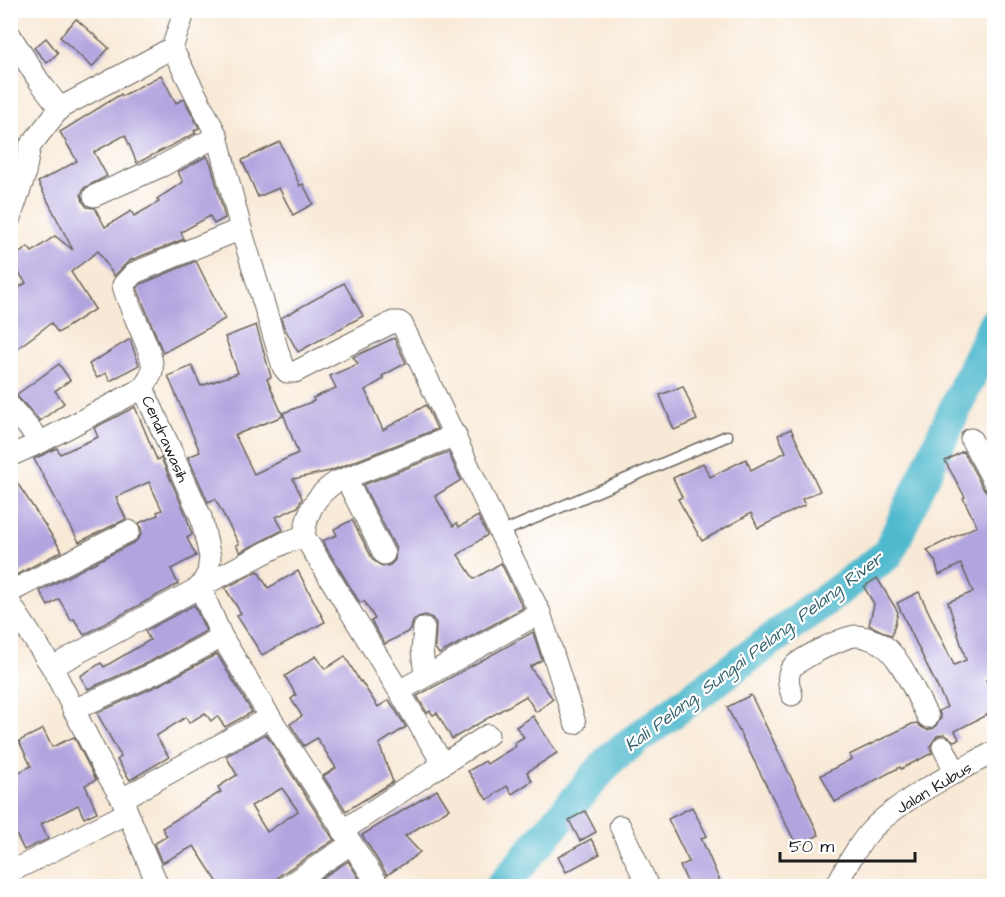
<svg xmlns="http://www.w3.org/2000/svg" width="1005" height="897" viewBox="0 0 1005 897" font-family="'Architects Daughter',sans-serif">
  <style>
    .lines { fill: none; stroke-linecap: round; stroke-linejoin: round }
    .river { stroke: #50b9ce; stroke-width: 33 }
    .building { fill: #b2a4df; fill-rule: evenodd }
    .service-casing { stroke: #69645d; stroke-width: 13 }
    .minor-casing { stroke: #69645d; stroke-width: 23 }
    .service { stroke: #fff; stroke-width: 10 }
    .minor { stroke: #fff; stroke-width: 21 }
    .labels { text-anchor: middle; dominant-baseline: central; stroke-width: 4.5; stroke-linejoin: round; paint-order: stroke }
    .street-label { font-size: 16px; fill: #1c1c1c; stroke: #fff }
    .water-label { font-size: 18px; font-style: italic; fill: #33636c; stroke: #fff }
  </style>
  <rect width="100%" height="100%" fill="#fff"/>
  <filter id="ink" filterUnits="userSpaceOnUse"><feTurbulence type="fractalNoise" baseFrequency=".0167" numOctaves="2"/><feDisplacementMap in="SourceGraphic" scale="12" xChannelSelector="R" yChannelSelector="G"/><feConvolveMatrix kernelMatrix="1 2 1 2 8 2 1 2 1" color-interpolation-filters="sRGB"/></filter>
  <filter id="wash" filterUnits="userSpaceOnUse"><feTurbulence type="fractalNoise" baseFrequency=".008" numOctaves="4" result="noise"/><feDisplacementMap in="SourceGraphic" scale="24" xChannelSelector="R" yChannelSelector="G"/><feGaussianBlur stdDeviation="1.35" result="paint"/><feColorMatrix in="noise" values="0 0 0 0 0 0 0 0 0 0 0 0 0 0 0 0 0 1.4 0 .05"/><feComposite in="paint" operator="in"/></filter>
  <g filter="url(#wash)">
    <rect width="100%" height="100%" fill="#f8e9d6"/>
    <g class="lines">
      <path class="river" d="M502,886L612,757L888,554L994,324"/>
    </g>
    <g id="blocks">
      <g class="building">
        <path d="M76,19L109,48L92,67L60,37Z"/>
        <path d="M46,38L58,53L47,63L34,48Z"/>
        <path d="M161,75L176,103L184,99L199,128L194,131L196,133L137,163L125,135L94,152L107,176L84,188L81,194L83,202L87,207L95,208L105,227L131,211L134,216L159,202L157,199L183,182L178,172L207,156L211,164L225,218L214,224L210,216L181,232L184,239L129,261L114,276L98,251L71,272L95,309L58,333L51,323L10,354V293L26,283L10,260L28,247L32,252L55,236L73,250L38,182L77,161L60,132L121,94L122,96Z"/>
        <path d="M280,142L300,186L303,184L313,204L293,215L279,188L258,197L242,160Z"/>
        <path d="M196,261L225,319L163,353L137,288L141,284Z"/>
        <path d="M344,283L363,316L298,352L284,327L281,318Z"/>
        <path d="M256,325L271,377L267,379L283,416L235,435L254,474L298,453L283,413L314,401L313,398L336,388L330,376L358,364L353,357L394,338L406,363L382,376L384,379L365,390L383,430L426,405L437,429L330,471L293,479L302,498L298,507L276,517L283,530L240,552L236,545L239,544L215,499L208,502L188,457L200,452L168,376L192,366L201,386L238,373L225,337Z"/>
        <path d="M130,339L139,365L110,381L106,373L97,378L89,364Z"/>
        <path d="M59,364L70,380L55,391L64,403L40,421L16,395Z"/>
        <path d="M683,386L697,420L674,430L660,395Z"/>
        <path d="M135,407L157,460L161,458L186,515L192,535L187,538L196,556L171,569L178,584L84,635L74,619L71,620L59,599L48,606L40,591L135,542L139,538L142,532L139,523L158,515L157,512L162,510L149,482L116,497L126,519L79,542L34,459L57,448L60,454L98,437L94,428Z"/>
        <path d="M791,429L820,491L802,499L805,505L758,528L751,513L702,541L678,499L682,497L673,478L703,463L710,477L746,459L751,470L786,452L778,435Z"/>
        <path d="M963,451L983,488L988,493L994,495V675L986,680L994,699V711L955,731L959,739L954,741L944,734L937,736L930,746L932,753L901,769L900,767L835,802L821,775L852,759L849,755L912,724L917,723L921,727L927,730L934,728L941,718L939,711L947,707L897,603L919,592L954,665L966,660L948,602L973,592L961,564L939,575L935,561L927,550L977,526L963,498L965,497L945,461Z"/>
        <path d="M448,452L461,480L435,496L453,526L457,523L459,527L478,516L487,535L458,555L474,579L501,563L523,608L439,654L435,648L436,623L432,618L426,615L418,617L413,621L411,630L385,644L371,621L375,619L364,601L360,603L322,541L337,535L334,529L352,520L373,560L383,567L390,565L395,560L396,549L363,485Z"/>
        <path d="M10,472L62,551L14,576L10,570Z"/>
        <path d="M258,571L268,588L298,571L325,622L262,655L237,616L241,613L225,588Z"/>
        <path d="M877,578L898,612L892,636L869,625L874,604L864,587Z"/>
        <path d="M194,605L206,631L149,662L88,689L80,676L101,663L104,667L150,640L145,631Z"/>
        <path d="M533,632L542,660L530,667L553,699L536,712L526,696L452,739L437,713L433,715L430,711L427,713L417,696Z"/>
        <path d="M217,654L252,712L225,727L217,716L211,721L205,713L189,723L186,717L156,736L169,757L130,780L117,760L121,757L97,713L161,684Z"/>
        <path d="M316,656L325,669L345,656L360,682L361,681L378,707L389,700L406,727L379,744L393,782L346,811L323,776L336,768L317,738L304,746L290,724L302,716L291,699L296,695L285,676Z"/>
        <path d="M751,695L819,835L797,846L727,707Z"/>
        <path d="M533,716L557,753L527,772L532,781L512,794L507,786L487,800L468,771L485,761L487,764L516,746L514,743L524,737L516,727Z"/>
        <path d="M43,729L52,747L74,737L96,780L85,785L97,812L84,818L78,805L41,824L48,839L24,850L10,822V777L31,766L19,741Z"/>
        <path d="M266,734L334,840L280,875L276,880L274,886H220L194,846L162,863L154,844L167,836L162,828L221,792L218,787L237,775L226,756ZM282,788L298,811L267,832L251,806Z"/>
        <path d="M437,790L449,809L405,836L420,852L407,862L387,875L362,835Z"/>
        <path d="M692,807L707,836L701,838L722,886H689L680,866L689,862L668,819Z"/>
        <path d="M585,811L596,832L580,841L569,820Z"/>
        <path d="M591,839L600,854L566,872L558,857Z"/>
        <path d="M348,861L364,886H309Z"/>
      </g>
    </g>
  </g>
  <g filter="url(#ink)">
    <use href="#blocks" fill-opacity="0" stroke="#69645d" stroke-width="1.5"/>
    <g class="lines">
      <g class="service-casing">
        <path id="service" d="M500,533L727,436"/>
      </g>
      <g class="minor-casing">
        <g id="minor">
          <path d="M10,35L39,81L60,108"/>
          <path d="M172,48L217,136L241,229L134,273L123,285C127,307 156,354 152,371C151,377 146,383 143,388L201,517L210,557L208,573L200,587L222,637L270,717L379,886"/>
          <path d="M94,196L162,166L217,136"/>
          <path d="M10,218L24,178L30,146L60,108L172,48L185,10"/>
          <path d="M241,229L283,367L287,372H295L393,322H399L402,324L500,533L540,613L575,723"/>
          <path d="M10,406L41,442"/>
          <path d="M971,439L994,482"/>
          <path d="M10,456L41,442L143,388"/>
          <path d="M346,479L384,554"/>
          <path d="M304,536C307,511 315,496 336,482L456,435"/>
          <path d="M10,592L129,531"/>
          <path d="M10,603L52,667L104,769L122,799L158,886"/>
          <path d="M424,628L422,650L425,676"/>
          <path d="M52,667L200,587L284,543L304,536L399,691L540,613"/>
          <path d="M792,695C789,687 786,677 791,669C796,660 845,636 856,636C863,636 871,639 878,642C900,652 916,696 928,717"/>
          <path d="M73,710L155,673L222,637"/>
          <path d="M943,747L956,773"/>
          <path d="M443,764L488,735"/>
          <path d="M122,799L270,717"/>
          <path d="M620,826L648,886"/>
          <path d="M342,831L443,764L399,691"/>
          <path d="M10,872L127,813"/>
          <path d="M287,886L351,844"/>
          <path d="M836,886C846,867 858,844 873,828C907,795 953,774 994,752"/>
        </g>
      </g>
      <use href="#service" class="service"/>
      <use href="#minor" class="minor"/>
    </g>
  </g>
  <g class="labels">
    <g class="street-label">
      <text transform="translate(165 439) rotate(66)">Cendrawasih</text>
      <text transform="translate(934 788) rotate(-31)">Jalan Kubus</text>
    </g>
    <g class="water-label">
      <text transform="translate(754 652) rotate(-37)">Kali Pelang, Sungai Pelang, Pelang River</text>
    </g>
  </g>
  <rect width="1005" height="897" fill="none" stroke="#fff" stroke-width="36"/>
  <path d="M780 852v9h135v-9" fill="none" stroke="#1c1c1c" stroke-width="3"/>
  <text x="789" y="852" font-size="18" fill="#1c1c1c" stroke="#ffffff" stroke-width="4.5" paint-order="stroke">50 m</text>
</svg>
